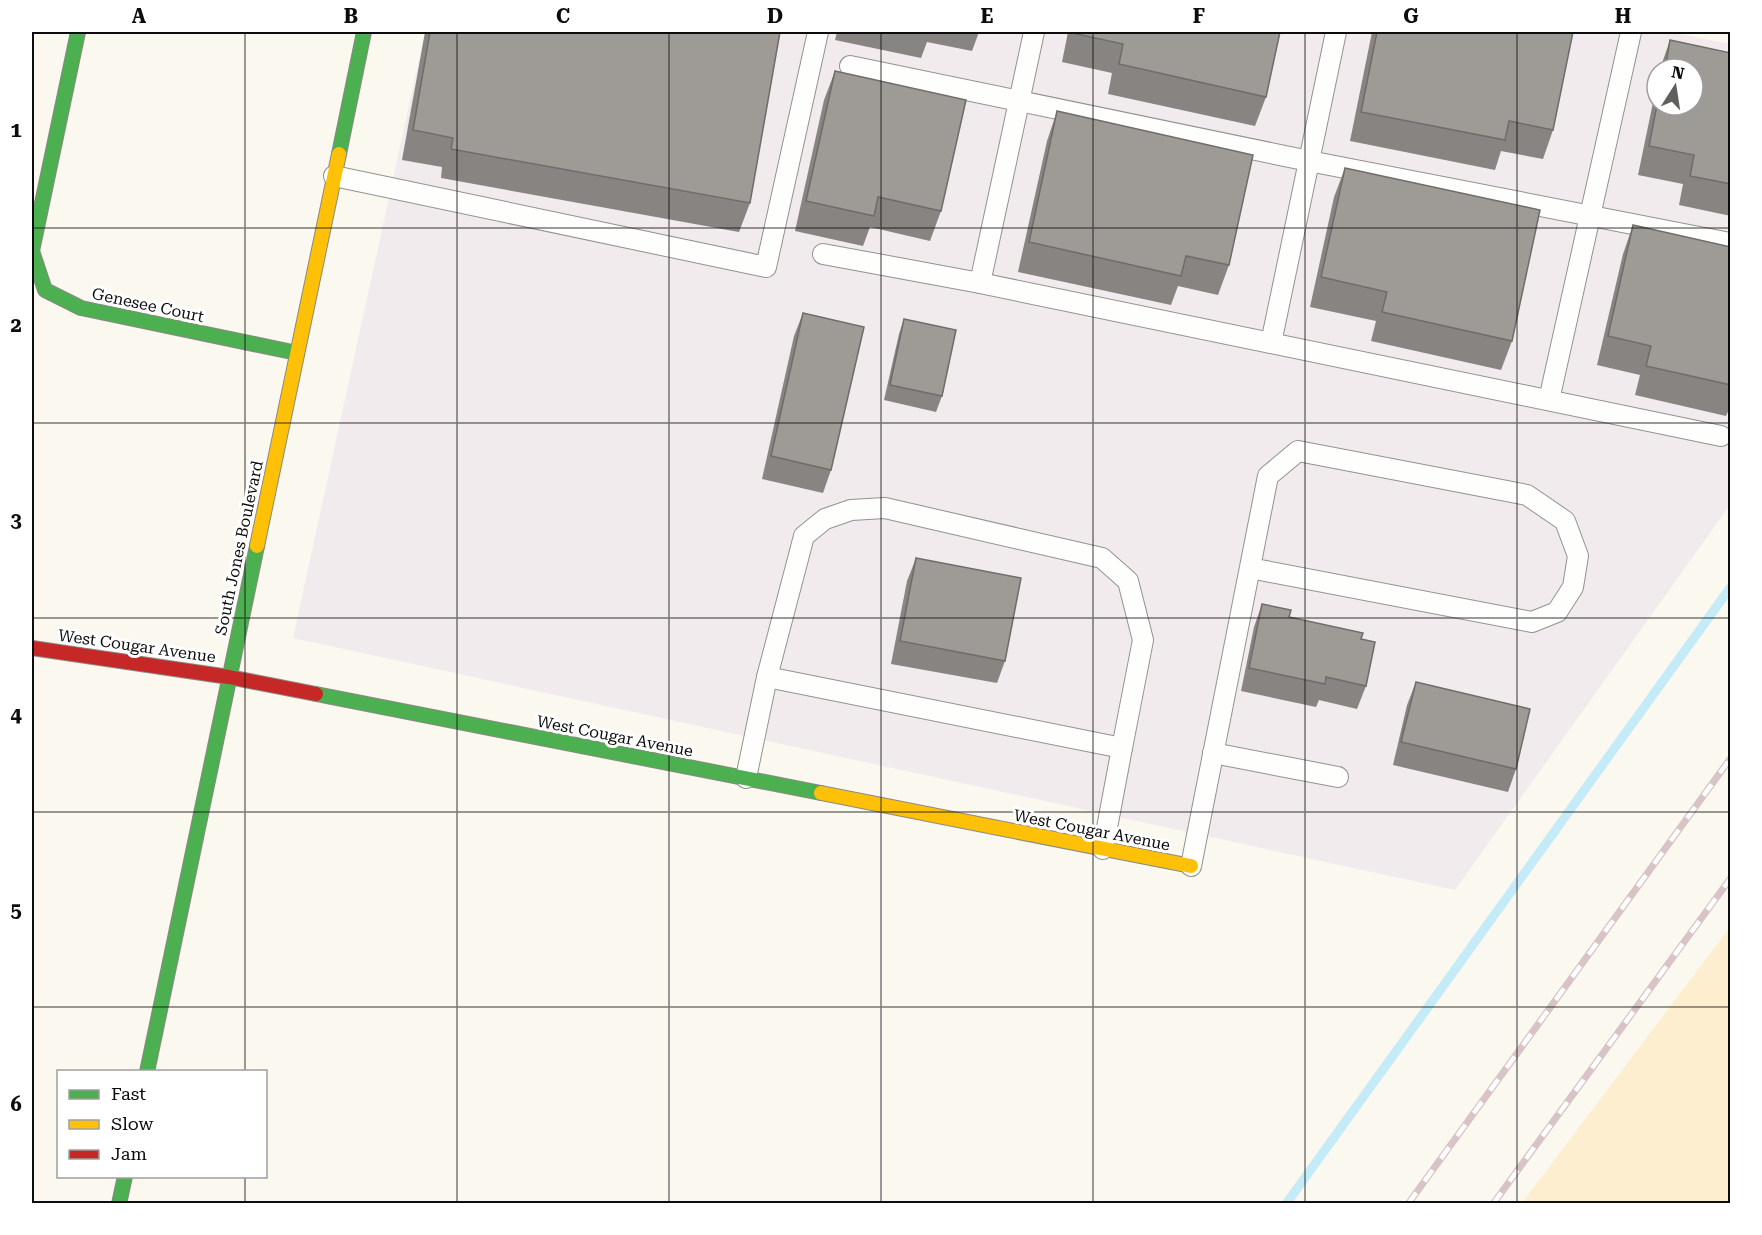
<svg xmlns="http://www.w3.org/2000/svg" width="1762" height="1235" viewBox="0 0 1762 1235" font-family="'Roboto Serif',serif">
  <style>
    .industrial { fill: #f1ebee; fill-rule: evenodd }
    .sand { fill: #fdeecf }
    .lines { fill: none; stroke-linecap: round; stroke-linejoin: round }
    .stream { stroke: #c4ebf7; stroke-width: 9 }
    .lane-casing { stroke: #94928f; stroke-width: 22 }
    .fast-casing { stroke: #8a8985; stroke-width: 16 }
    .slow-casing { stroke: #8a8985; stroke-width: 16 }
    .jam-casing { stroke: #8a8985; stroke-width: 16 }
    .lane { stroke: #fefefd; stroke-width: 20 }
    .fast { stroke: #4caf50; stroke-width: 14 }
    .slow { stroke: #ffc107; stroke-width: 14 }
    .jam { stroke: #c62828; stroke-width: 14 }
    .rail-casing { stroke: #d8c3c6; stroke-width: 7 }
    .rail { stroke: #fff; stroke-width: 4.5; stroke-dasharray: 14; stroke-linecap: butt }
    .wall { fill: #888481 }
    .building { fill: #9e9a96; stroke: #6f6c69; stroke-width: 1.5 }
    .grid { fill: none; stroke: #0c0c0c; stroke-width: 1.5; stroke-opacity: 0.55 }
    .labels { text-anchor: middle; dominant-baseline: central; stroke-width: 6; stroke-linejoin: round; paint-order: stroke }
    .street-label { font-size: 16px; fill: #0c0c0c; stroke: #fff }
    .neatline { fill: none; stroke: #0c0c0c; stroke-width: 2 }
    .grid-label { font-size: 20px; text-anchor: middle; font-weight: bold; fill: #0c0c0c }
  </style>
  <rect width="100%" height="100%" fill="#fbf8f0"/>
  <path class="industrial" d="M425,32H1670L1730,44V505L1455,890L293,638ZM1657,69H1693V105H1657Z"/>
  <path class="sand" d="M1730,927V1203H1522Z"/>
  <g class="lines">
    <path class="stream" d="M1286,1204L1730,588"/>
    <g class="lane-casing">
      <g id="lane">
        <path d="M850,66L1309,161L1730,243"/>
        <path d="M334,176L766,267L818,32"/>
        <path d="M823,254L980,283L1034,32"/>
        <path d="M980,283L1721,436"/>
        <path d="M1271,343L1336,32"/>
        <path d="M1549,400L1631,32"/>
        <path d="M767,677L804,536L825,519L851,510L885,508L1102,558L1128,581L1143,640L1122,748"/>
        <path d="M1213,753L1338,777"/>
        <path d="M746,778L767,677L1122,748L1103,849"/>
        <path d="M1191,866L1268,476L1298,451L1527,495L1565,521L1578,556L1573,587L1557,612L1532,622L1250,568"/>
      </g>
    </g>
    <g class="fast-casing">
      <g id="fast">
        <path d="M78,32L32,251L45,290L81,308L297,353"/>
        <path d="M339,154L364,32"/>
        <path d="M316,694L821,793"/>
        <path d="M147,1072L257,546"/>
        <path d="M119,1204L125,1176"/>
      </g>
    </g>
    <g class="slow-casing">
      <g id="slow">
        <path d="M257,546L339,154"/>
        <path d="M821,793L1191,866"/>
      </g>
    </g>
    <g class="jam-casing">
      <path id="jam" d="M32,648L229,677L316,694"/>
    </g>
    <use href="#lane" class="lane"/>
    <use href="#fast" class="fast"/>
    <use href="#slow" class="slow"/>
    <use href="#jam" class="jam"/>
    <g class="rail-casing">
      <g id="rail">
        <path d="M1408,1204L1730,759"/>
        <path d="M1493,1204L1730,879"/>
      </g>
    </g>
    <use href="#rail" class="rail"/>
  </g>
  <g class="wall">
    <path d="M425,32H780L750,203L739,232L441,178L442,167L402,160Z"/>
    <path d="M837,32H979L972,51L927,42L921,58L835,40Z"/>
    <path d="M1068,32H1280L1266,97L1255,126L1108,94L1112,73L1062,62Z"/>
    <path d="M1372,32H1573L1553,130L1543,159L1501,151L1495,170L1350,141Z"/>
    <path d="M1670,40L1731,53V216L1679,205L1683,184L1638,175L1657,83V105L1693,69H1660Z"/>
    <path d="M835,71L941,211L930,241L870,227L863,246L795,231L824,100Z"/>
    <path d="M1057,111L1229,265L1218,295L1178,286L1171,305L1018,272L1047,141Z"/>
    <path d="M1345,168L1512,341L1501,370L1371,341L1376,321L1310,307L1334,197Z"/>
    <path d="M1633,225L1731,247V405L1726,416L1635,395L1640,375L1597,365L1623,254Z"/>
    <path d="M803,313L831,470L823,493L762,479L794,336Z"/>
    <path d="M904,319L942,396L936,412L884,400L899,334Z"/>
    <path d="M916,558L1005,661L997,683L891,664L907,581Z"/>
    <path d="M1262,604L1289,617L1361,639L1366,686L1357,709L1319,700L1316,707L1241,691L1254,627Z"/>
    <path d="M1416,682L1516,769L1508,792L1393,765L1407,705Z"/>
  </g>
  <g class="building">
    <path d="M430,32H780L750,203L451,149L453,138L413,130Z"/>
    <path d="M1072,32H1280L1266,97L1119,64L1123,44L1072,33Z"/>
    <path d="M1377,32H1573L1553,130L1509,121L1505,140L1361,112Z"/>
    <path d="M1670,40L1731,53V184L1690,176L1694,155L1649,146L1657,105H1693V69H1665Z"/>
    <path d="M835,71L966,100L941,211L878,197L874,216L806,201Z"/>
    <path d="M1057,111L1253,155L1229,265L1186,256L1181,276L1029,242Z"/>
    <path d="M1345,168L1540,210L1512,341L1382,312L1387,292L1321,277Z"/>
    <path d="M1633,225L1731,247V385L1646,366L1651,346L1608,336Z"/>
    <path d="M803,313L864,327L831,470L771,456Z"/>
    <path d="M904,319L956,330L942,396L890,385Z"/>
    <path d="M916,558L1021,578L1005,661L900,641Z"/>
    <path d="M1262,604L1291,610L1289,617L1363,633L1361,639L1375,642L1366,686L1326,677L1325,684L1249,668Z"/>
    <path d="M1416,682L1530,709L1516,769L1401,742Z"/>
  </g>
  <path class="grid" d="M245,32V1072M457,32V1204M669,32V1204M881,32V1204M1093,32V1204M1305,32V1204M1517,32V1204M32,228H1730M32,423H1730M32,618H1730M32,812H1730M32,1007H1730M245,1176V1204"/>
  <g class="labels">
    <g class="street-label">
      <text transform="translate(148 305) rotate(12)">Genesee Court</text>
      <text transform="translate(239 548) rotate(-78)">South Jones Boulevard</text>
      <text transform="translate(137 646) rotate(8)">West Cougar Avenue</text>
      <text transform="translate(615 736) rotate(11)">West Cougar Avenue</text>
      <text transform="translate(1092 830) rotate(11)">West Cougar Avenue</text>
    </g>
  </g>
  <rect width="1762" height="1235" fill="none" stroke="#ffffff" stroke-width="66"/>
  <rect x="57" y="1070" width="210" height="108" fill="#ffffff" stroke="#9e9e9e" stroke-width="1.5"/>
  <rect x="69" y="1090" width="30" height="9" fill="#4caf50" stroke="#9e9e9e" stroke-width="1.5"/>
  <text x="111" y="1100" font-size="18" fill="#0c0c0c">Fast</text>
  <rect x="69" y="1120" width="30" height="9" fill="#ffc107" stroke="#9e9e9e" stroke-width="1.5"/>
  <text x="111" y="1130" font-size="18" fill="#0c0c0c">Slow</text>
  <rect x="69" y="1150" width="30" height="9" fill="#c62828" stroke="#9e9e9e" stroke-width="1.5"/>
  <text x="111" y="1160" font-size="18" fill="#0c0c0c">Jam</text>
  <g transform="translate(1675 87) rotate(12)"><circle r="28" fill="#ffffff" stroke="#9e9e9e" stroke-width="1.5"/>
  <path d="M0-4.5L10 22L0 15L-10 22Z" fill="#605f5c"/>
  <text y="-9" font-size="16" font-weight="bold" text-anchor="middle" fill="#0c0c0c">N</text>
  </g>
  <rect x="33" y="33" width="1696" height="1169" class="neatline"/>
  <g class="grid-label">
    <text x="139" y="23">A</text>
    <text x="351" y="23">B</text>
    <text x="563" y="23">C</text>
    <text x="775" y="23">D</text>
    <text x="987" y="23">E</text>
    <text x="1199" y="23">F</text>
    <text x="1411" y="23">G</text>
    <text x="1623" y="23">H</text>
    <text x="16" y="137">1</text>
    <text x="16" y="332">2</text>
    <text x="16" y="527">3</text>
    <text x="16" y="722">4</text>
    <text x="16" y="917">5</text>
    <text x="16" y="1111">6</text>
  </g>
</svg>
